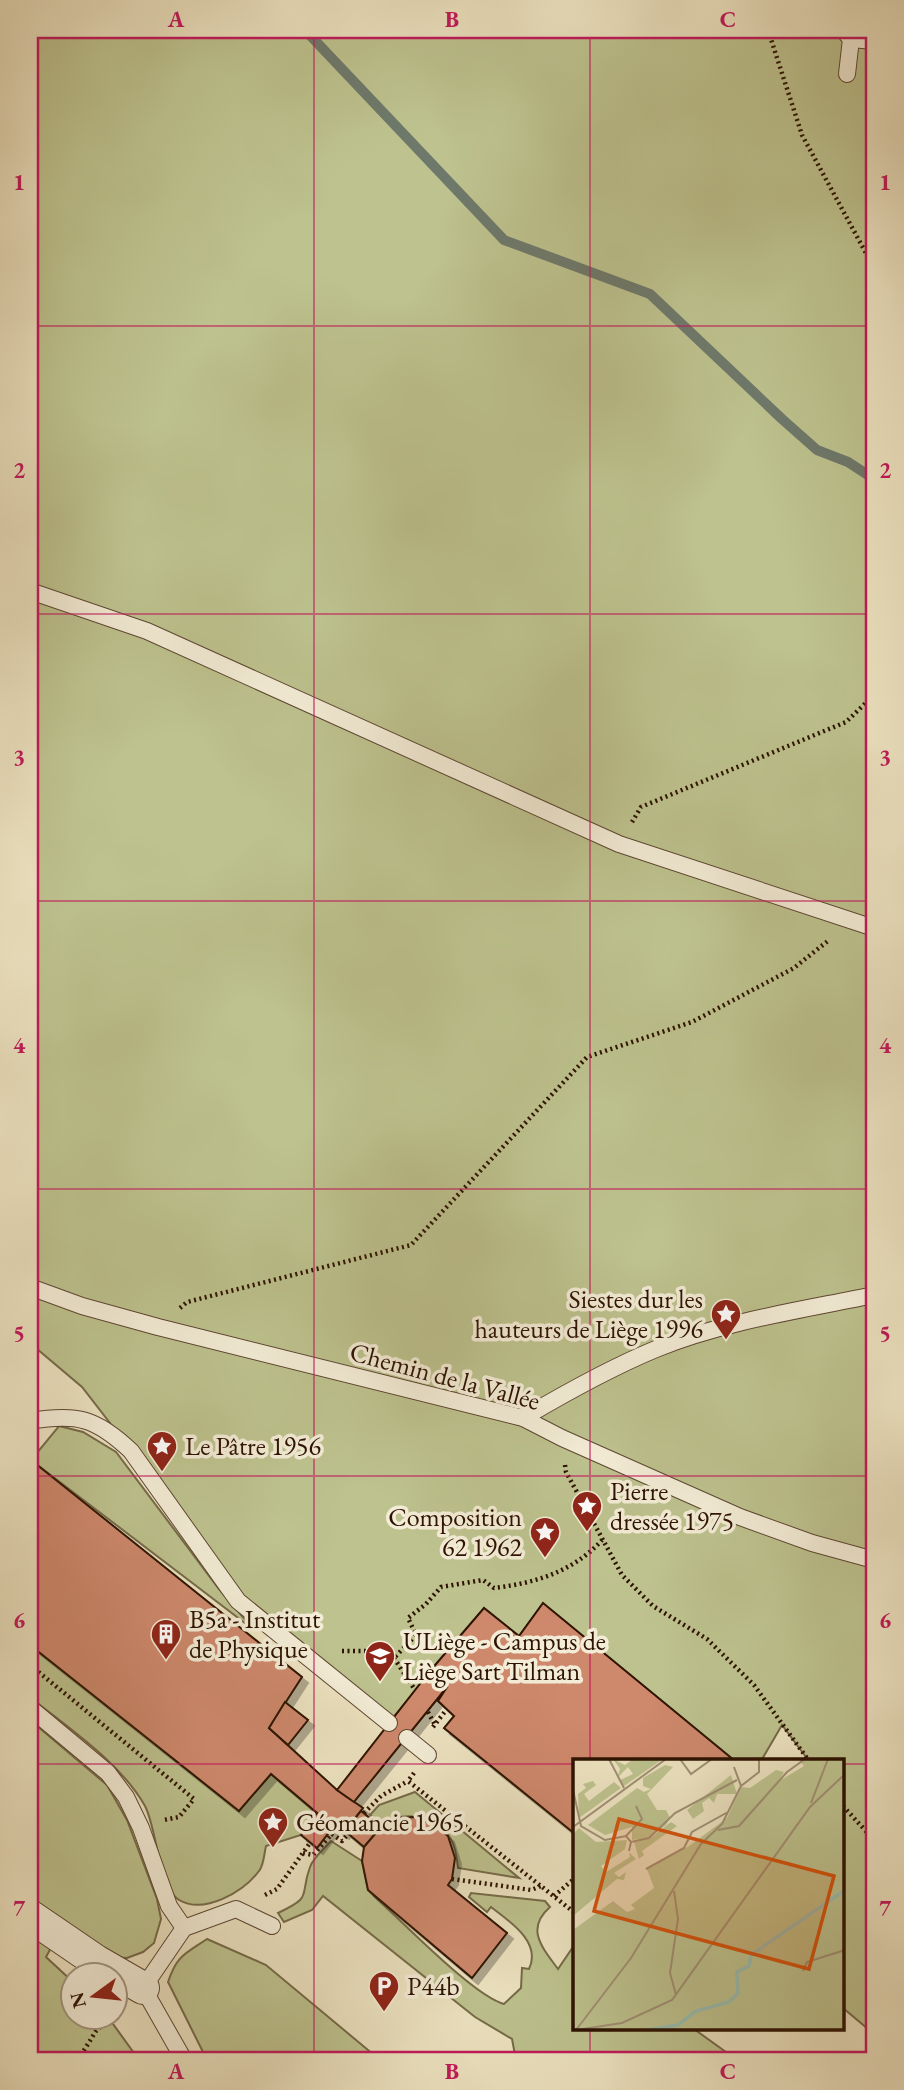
<svg xmlns="http://www.w3.org/2000/svg" width="904" height="2090" viewBox="0 0 904 2090" font-family="'EB Garamond',serif">
  <style>
    .green { fill: #bdc28e; stroke: #756a48; stroke-width: 2 }
    .lines { fill: none; stroke-linecap: round; stroke-linejoin: round }
    .stream { stroke: #6e796b; stroke-width: 10 }
    .building { fill: #ce886c; stroke: #2d1201; stroke-width: 2; filter: url(#shadow) }
    .lane-casing { stroke: #5d4631; stroke-width: 18 }
    .street-casing { stroke: #5d4631; stroke-width: 34 }
    .path { stroke: #2d1201; stroke-width: 4.5; stroke-dasharray: 2 3.5; stroke-linecap: butt }
    .lane { stroke: #f3ecd6; stroke-width: 16 }
    .street { stroke: #f3ecd6; stroke-width: 32 }
    .grid { fill: none; stroke: #c2185b; stroke-width: 2; stroke-opacity: 0.55 }
    .labels { text-anchor: middle; dominant-baseline: central; stroke-width: 7; stroke-linejoin: round; paint-order: stroke }
    .poi-label { font-size: 26px; fill: #2d1201; stroke: #f3ecd6; text-anchor: start }
    .street-label { font-size: 26px; fill: #2d1201; stroke: #f3ecd6 }
    .inset-river { fill: none; stroke: #99beb2; stroke-width: 3.5 }
    .inset-road { fill: none; stroke: #a08f74; stroke-width: 2 }
    .view { fill: #d5520b; fill-opacity: 0.15; stroke: #d5520b; stroke-width: 3.5 }
    .inset-edge { fill: none; stroke: #2d1201; stroke-width: 3.5 }
    .neatline { fill: none; stroke: #c2185b; stroke-width: 2.5 }
    .grid-label { font-size: 23px; text-anchor: middle; font-weight: bold; fill: #c2185b }
  </style>
  <defs>
    <filter id="shadow"><feDropShadow dx="6" dy="6" stdDeviation="0" flood-color="#0004"/></filter>
  </defs>
  <rect width="100%" height="100%" fill="#ece2c0"/>
  <filter id="stains"><feTurbulence type="fractalNoise" baseFrequency=".00286" numOctaves="4"/><feColorMatrix values="0 0 0 0 .2 0 0 0 0 .09 0 0 0 0 .02 0 0 0 .5 -.17"/></filter>
  <radialGradient id="worn" r=".72"><stop offset=".6" stop-color="#630" stop-opacity="0"/><stop offset="1" stop-color="#630" stop-opacity=".3"/></radialGradient>
  <g class="green">
    <path d="M30,30H874V2034L843,2008V1761H809L782,1725L761,1761H735L543,1604L519,1636L484,1609L392,1719L244,1596L82,1387L30,1343Z"/>
    <path d="M59,1426L83,1432L116,1452L219,1589L254,1630L31,1460Z"/>
    <path d="M30,1645L239,1810L271,1774L317,1813L301,1835L266,1846C264,1854 264,1865 259,1871C244,1891 205,1915 179,1900C159,1888 157,1829 145,1806C121,1763 68,1728 30,1697Z"/>
    <path d="M30,1720L107,1785L127,1820L157,1899L161,1919L154,1943L143,1952L127,1958L111,1957L64,1924L46,1957L73,1982L74,2016L108,2017L139,2060H30Z"/>
    <path d="M415,1792L519,1878L458,1868C457,1858 455,1844 449,1836C434,1813 401,1812 380,1824L370,1815L379,1805Z"/>
    <path d="M331,1841L362,1861L368,1890L378,1900C405,1924 474,1996 504,2004L521,1988L522,1968L529,1969C542,1942 509,1921 491,1907L487,1912L469,1897L471,1893L545,1901L550,1907C525,1929 542,1947 558,1969L575,1944V2029H694L737,2060H516L512,2039L475,2017L323,1896L312,1910L284,1922L278,1913C314,1896 299,1897 310,1867C313,1858 324,1849 331,1841Z"/>
    <path d="M207,1939L266,1965L380,2060H207L168,1982C177,1955 185,1954 207,1939Z"/>
  </g>
  <g class="lines">
    <path class="stream" d="M305,30L504,240L650,294L782,419L817,450L848,462L874,479"/>
  </g>
  <g class="building">
    <path d="M31,1460L302,1677L269,1728L337,1790L363,1808L343,1833L334,1826L317,1848L301,1835L317,1813L271,1774L239,1811L30,1645Z"/>
    <path d="M543,1603L735,1761H575V1834L444,1728L454,1716L438,1701L447,1687L430,1671L484,1608L519,1636Z"/>
    <path d="M430,1671L447,1687L354,1802L337,1790Z"/>
    <path d="M285,1702L308,1720L288,1745L269,1728Z"/>
    <path d="M361,1811L381,1827L364,1847L345,1831Z"/>
    <path d="M413,1817L432,1824L448,1836L455,1858L452,1879L448,1885L507,1933L472,1978L368,1890L362,1861L364,1847L381,1827L392,1819Z"/>
  </g>
  <g class="lines">
    <g class="lane-casing">
      <g id="lane">
        <path d="M843,30L851,39L874,41"/>
        <path d="M847,74L851,39"/>
        <path d="M30,591L147,631L619,844L874,928"/>
        <path d="M30,1287L82,1306L158,1327L523,1418L562,1438L740,1517L812,1543L874,1560"/>
        <path d="M523,1418C567,1392 610,1368 656,1349C725,1321 802,1310 874,1295"/>
        <path d="M30,1421C77,1413 96,1418 131,1451L238,1601L389,1723"/>
        <path d="M30,1708L108,1773L126,1797L141,1828L169,1906L184,1928"/>
        <path d="M407,1738L428,1755"/>
        <path d="M184,2060L143,1988L184,1928L236,1909L272,1926"/>
      </g>
    </g>
    <g class="street-casing">
      <path id="street" d="M30,1916L96,1961L143,1988"/>
    </g>
    <g class="path">
      <path d="M768,30L802,135L874,268"/>
      <path d="M632,822L641,807L846,722L874,695"/>
      <path d="M180,1308L187,1302L411,1245L587,1057L692,1022L794,968L829,940"/>
      <path d="M565,1465L566,1472L622,1575L653,1606L707,1639L754,1685L809,1761"/>
      <path d="M342,1651H366L394,1658L416,1635L408,1618L426,1604L441,1587L483,1580L494,1588C535,1583 573,1572 602,1540"/>
      <path d="M394,1658L415,1690"/>
      <path d="M30,1665L194,1799L179,1817L164,1820"/>
      <path d="M428,1712L435,1725"/>
      <path d="M433,1727L447,1709"/>
      <path d="M414,1773L408,1781L575,1913"/>
      <path d="M843,1806L874,1840"/>
      <path d="M364,1813L381,1796L408,1781"/>
      <path d="M303,1853L313,1855L332,1834L342,1841L348,1834"/>
      <path d="M452,1879L531,1890L541,1886"/>
      <path d="M265,1895L277,1889L310,1843"/>
      <path d="M554,1896L575,1878"/>
      <path d="M78,2060L96,2031L112,2016"/>
    </g>
    <use href="#lane" class="lane"/>
    <use href="#street" class="street"/>
  </g>
  <path class="grid" d="M314,30V2060M590,30V1761M30,326H874M30,614H874M30,901H874M30,1189H874M30,1476H874M30,1764H575M843,1764H874M590,2029V2060"/>
  <defs>
    <g id="sight-pin" transform="scale(1.575)"><path d="M0 17L-7.5 6A9.5 9.5 0 1 1 7.5 6Z" fill="#8f2418" stroke="#f3ecd6"/><path d="M0-6L1.8-2.2L6-1.7L2.9 1.2L3.7 5.4L0 3.3L-3.7 5.4L-2.9 1.2L-6-1.7L-1.8-2.2Z" fill="#fff"/></g>
    <g id="building-pin" transform="scale(1.575)"><path d="M0 17L-7.5 6A9.5 9.5 0 1 1 7.5 6Z" fill="#8f2418" stroke="#f3ecd6"/><path d="M-4-6H4V6H1V3H-1V6H-4ZM-2.5-4.3h1.7v1.8h-1.7ZM.8-4.3h1.7v1.8H.8ZM-2.5-1h1.7V.8h-1.7ZM.8-1h1.7V.8H.8Z" fill="#fff"/></g>
    <g id="university-pin" transform="scale(1.575)"><path d="M0 17L-7.5 6A9.5 9.5 0 1 1 7.5 6Z" fill="#8f2418" stroke="#f3ecd6"/><path d="M0-5L7-2L0 1L-7-2ZM-4 1L0 2.5L4 1V4Q0 6-4 4Z" fill="#fff"/></g>
    <g id="parking-pin" transform="scale(1.575)"><path d="M0 17L-7.5 6A9.5 9.5 0 1 1 7.5 6Z" fill="#8f2418" stroke="#f3ecd6"/><path d="M-3.5-5.5H1a3.5 3.5 0 0 1 0 7H-1V5.5H-3.5ZM-1-3.4V-.6H.8a1.4 1.4 0 0 0 0-2.8Z" fill="#fff"/></g>
  </defs>
  <g fill-rule="evenodd">
    <use href="#sight-pin" x="726" y="1314"/>
    <use href="#sight-pin" x="162" y="1446"/>
    <use href="#sight-pin" x="587" y="1506"/>
    <use href="#sight-pin" x="545" y="1532"/>
    <use href="#building-pin" x="166" y="1634"/>
    <use href="#university-pin" x="380" y="1656"/>
    <use href="#sight-pin" x="273" y="1822"/>
    <use href="#parking-pin" x="384" y="1986"/>
  </g>
  <g class="labels">
    <g class="poi-label">
      <text x="703" y="1299" text-anchor="end">Siestes dur les<tspan x="703" dy="30">hauteurs de Liège 1996</tspan></text>
      <text x="185" y="1446">Le Pâtre 1956</text>
      <text x="610" y="1491">Pierre<tspan x="610" dy="30">dressée 1975</tspan></text>
      <text x="522" y="1517" text-anchor="end">Composition<tspan x="522" dy="30">62 1962</tspan></text>
      <text x="189" y="1619">B5a - Institut<tspan x="189" dy="30">de Physique</tspan></text>
      <text x="403" y="1641">ULiège - Campus de<tspan x="403" dy="30">Liège Sart Tilman</tspan></text>
      <text x="296" y="1822">Géomancie 1965</text>
      <text x="407" y="1986">P44b</text>
    </g>
    <g class="street-label">
      <text transform="translate(445 1376) rotate(15)">Chemin de la Vallée</text>
    </g>
  </g>
  <g transform="translate(573 1759)">
    <rect width="271" height="271" fill="#ece2c0"/>
    <path d="M40,0L52,6L60,0H90L51,27L47,21L60,15L55,8L44,19L47,10ZM225,0H271V271H0V171L40,142L54,153L62,150L58,146L81,129L74,110L116,87L154,59L168,28L177,29L203,11L211,13L205,23L231,7ZM92,6L100,8L74,35L84,51H93L97,59L93,66L75,79L59,81V68L32,76L15,66L64,29L71,33L78,30L70,27V19ZM158,16L164,35H144L141,44L136,39L129,44L131,52L120,60L114,51ZM20,22L23,26L11,35L16,42L41,23L48,29L6,59L5,35L13,29L10,25ZM98,63L104,67L69,92L71,96L66,100L61,83L76,80ZM6,69L23,83L54,81L52,90L28,107L33,113L57,98L56,93L63,100L41,114L46,118L53,113L51,121L44,120L0,157V75Z" fill="#bdc28e"/>
    <path class="inset-river" d="M74,271L105,266L123,252L156,243L165,234L164,213L176,207L178,196L272,131"/>
    <path class="inset-road" d="M36,0L51,29M107,0L118,15L139,0M168,27L186,13V0M0,31L8,67L32,81L53,77L58,83L56,92M238,44L255,0M0,68L93,0M145,71L166,67L214,13L232,0M53,77L69,60L63,47M58,83L76,79L102,54L164,21M73,110L111,89L119,73L155,53M101,132L105,160L97,214L103,236M230,212L234,203L272,191M3,271L49,264L99,241L237,48L272,15M3,271L58,199L128,85L149,65L168,27L161,8"/>
    <path class="view" d="M46,60L261,117L236,210L21,152Z"/>
    <rect width="271" height="271" class="inset-edge"/>
  </g>
  <rect width="904" height="2090" fill="none" stroke="#ece2c0" stroke-width="77"/>
  <g transform="translate(94 1996) rotate(255)"><circle r="33" fill="#f3ecd6" stroke="#a49581" stroke-width="2"/>
  <path d="M0-5L12 26L0 18L-12 26Z" fill="#8f2418"/>
  <text y="-10" font-size="19" font-weight="bold" text-anchor="middle" fill="#2d1201">N</text>
  </g>
  <rect x="38" y="38" width="828" height="2014" class="neatline"/>
  <g class="grid-label">
    <text x="176" y="27">A</text>
    <text x="452" y="27">B</text>
    <text x="728" y="27">C</text>
    <text x="19" y="190">1</text>
    <text x="885" y="190">1</text>
    <text x="19" y="478">2</text>
    <text x="885" y="478">2</text>
    <text x="19" y="765">3</text>
    <text x="885" y="765">3</text>
    <text x="19" y="1053">4</text>
    <text x="885" y="1053">4</text>
    <text x="19" y="1341">5</text>
    <text x="885" y="1341">5</text>
    <text x="19" y="1628">6</text>
    <text x="885" y="1628">6</text>
    <text x="19" y="1916">7</text>
    <text x="885" y="1916">7</text>
    <text x="176" y="2079">A</text>
    <text x="452" y="2079">B</text>
    <text x="728" y="2079">C</text>
  </g>
  <rect width="100%" height="100%" filter="url(#stains)"/>
  <rect width="100%" height="100%" fill="url(#worn)"/>
</svg>
